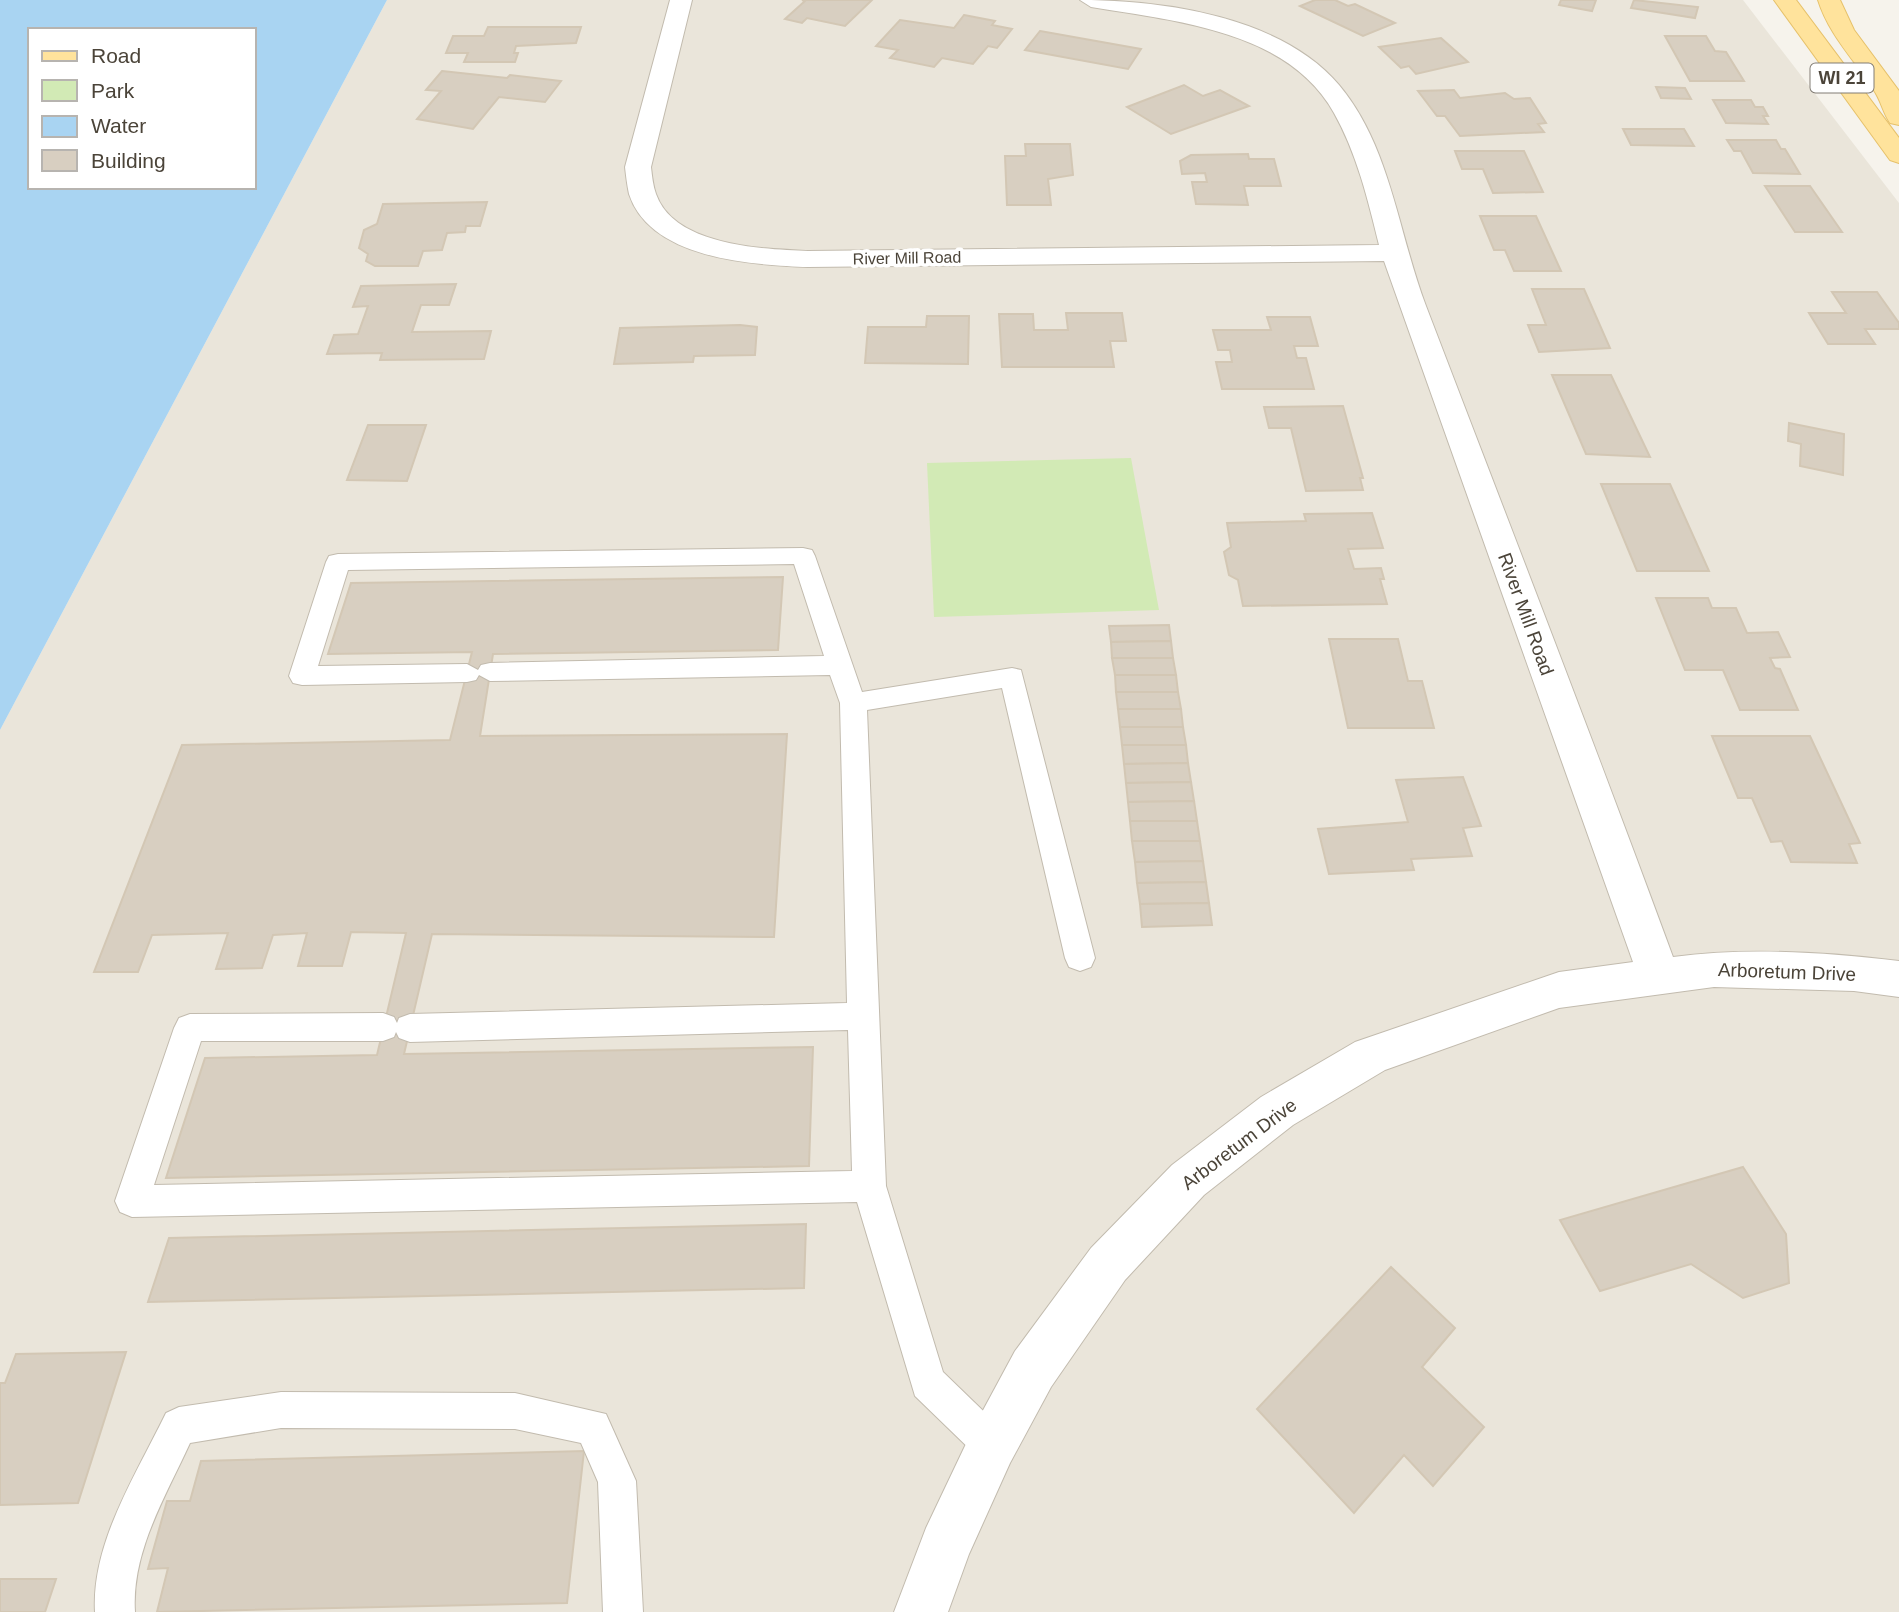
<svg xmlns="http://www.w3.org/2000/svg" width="1899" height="1612" viewBox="0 0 1899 1612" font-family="Arial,sans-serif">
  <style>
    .residential { fill: #eae5da }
    .green { fill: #d2eab5 }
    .water { fill: #a9d4f2; fill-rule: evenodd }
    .building { fill: #d8cfc1; stroke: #d3c7b4; stroke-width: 2 }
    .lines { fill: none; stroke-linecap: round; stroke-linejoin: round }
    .service-casing { stroke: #c2bbae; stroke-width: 2 }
    .minor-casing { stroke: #c2bbae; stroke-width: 2 }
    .primary-casing { stroke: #e6c16a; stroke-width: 2 }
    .service { fill: #fff; fill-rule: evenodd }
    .minor { fill: #fff; fill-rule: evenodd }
    .primary { fill: #ffe39c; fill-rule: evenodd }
    .labels { text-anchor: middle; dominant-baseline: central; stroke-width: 7; stroke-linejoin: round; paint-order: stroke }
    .far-street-label { font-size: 16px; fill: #4b4439; stroke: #fff }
    .shield { fill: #fff; stroke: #817c74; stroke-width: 2 }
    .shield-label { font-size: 18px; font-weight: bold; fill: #4b4439 }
    .street-label { font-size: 19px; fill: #4b4439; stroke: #fff }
  </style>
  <rect width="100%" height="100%" fill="#f6f3ec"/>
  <path class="residential" d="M387,0H1743L1899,203V1612H0V730Z"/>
  <path class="green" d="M1131,458L1159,610L934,617L927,463Z"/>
  <path class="water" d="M0,0H387L0,730ZM30,30H254V187H30Z"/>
  <g class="building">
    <path d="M802,0H872L845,26L807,18L802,23L785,19L805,1Z"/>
    <path d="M1315,0H1335L1348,6L1355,4L1395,23L1363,36L1300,6Z"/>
    <path d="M1561,0H1596L1592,11L1559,5Z"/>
    <path d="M1634,0L1698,7L1695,18L1631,8Z"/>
    <path d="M964,15L995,21L992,25L1012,29L997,48L988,46L973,64L942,58L934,67L890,58L898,50L876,46L900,20L954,28Z"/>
    <path d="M488,27H581L576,43L516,46L514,53H518L515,62H464L468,53H446L453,36H484Z"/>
    <path d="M1040,31L1141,49L1128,69L1025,50Z"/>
    <path d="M1665,36H1706L1715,51L1726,52L1744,81H1690Z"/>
    <path d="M1441,38L1468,62L1416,74L1409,66L1401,68L1379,47Z"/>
    <path d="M442,71L507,78L510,75L561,81L545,102L499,97L473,129L417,119L441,91L426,90Z"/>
    <path d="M1184,85L1203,96L1220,90L1249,106L1171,134L1127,107Z"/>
    <path d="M1656,87L1685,88L1691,99L1661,98Z"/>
    <path d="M1454,90L1460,98L1505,93L1514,99L1530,98L1546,123L1538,124L1544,132L1460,136L1445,116H1437L1418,91Z"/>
    <path d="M1713,100H1751L1755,107H1763L1768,116H1763L1768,124L1726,123Z"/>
    <path d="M1623,129H1684L1694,146L1631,145Z"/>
    <path d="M1727,140H1776L1781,149H1785L1800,174L1753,173L1741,151H1734Z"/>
    <path d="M1025,144H1070L1073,175L1048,179L1051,205H1007L1005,156H1026Z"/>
    <path d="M1455,151H1524L1543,192L1493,193L1483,169H1462Z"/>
    <path d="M1248,154L1249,159H1274L1281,186H1244L1248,205L1196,204L1192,182H1207L1205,173L1182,174L1180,161L1191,155Z"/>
    <path d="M1765,186H1810L1842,232H1795Z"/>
    <path d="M487,202L480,226H466L465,232L447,233L442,250L423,251L418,266H375L366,261L368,254L359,248L364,230L377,224L383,204Z"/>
    <path d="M1480,216H1536L1561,271H1514L1505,250H1494Z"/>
    <path d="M456,284L449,305H421L412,332L491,331L484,359L380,360L382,353L327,354L334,335L358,334L368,306L353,307L361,286Z"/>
    <path d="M1532,289H1584L1610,348L1539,352L1528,325H1546Z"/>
    <path d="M1832,292H1877L1899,323V329H1865L1875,344H1828L1809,313H1846Z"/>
    <path d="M1066,313H1122L1126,341H1110L1114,367H1002L999,314H1033L1034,330H1068Z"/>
    <path d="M927,316H969L968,364L865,363L868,327H926Z"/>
    <path d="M1267,317H1310L1318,346H1294L1297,358H1306L1314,389H1222L1216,362H1232L1230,350H1218L1213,330H1271Z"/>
    <path d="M740,325L757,327L755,355L694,356L693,362L614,364L620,328Z"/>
    <path d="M1552,375H1611L1650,457L1586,454Z"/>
    <path d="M1343,406L1363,478H1360L1363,490L1306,491L1291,428H1269L1264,407Z"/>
    <path d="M1789,423L1844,434L1843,475L1800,466L1801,444L1788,441Z"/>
    <path d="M368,425H426L407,481L347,480Z"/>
    <path d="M1601,484H1670L1709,571H1637Z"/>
    <path d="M1372,513L1383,548L1348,549L1354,569L1381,568L1384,579H1380L1387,604L1243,606L1238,580L1229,575L1224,552L1231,547L1227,523L1306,521L1304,514Z"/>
    <path d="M783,577L778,650L493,654L480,736L787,734L774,937L432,934L404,1054L813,1047L809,1166L166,1178L205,1058L377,1055L406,933L351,932L342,966H298L307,933L273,935L262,968L216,969L228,933L152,935L138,972H94L182,745L450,740L472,652L328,654L351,583Z"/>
    <path d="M1656,598H1708L1712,608H1736L1747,633L1778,632L1790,657L1770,658L1775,668L1780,669L1798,710H1740L1723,670H1685Z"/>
    <path d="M1169,625L1171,641L1111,642L1109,626Z"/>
    <path d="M1329,639H1398L1408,681H1422L1434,728H1348Z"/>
    <path d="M1171,641L1173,658H1112L1111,642Z"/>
    <path d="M1112,658H1173L1176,675H1115Z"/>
    <path d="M1115,675H1176L1178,692H1116Z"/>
    <path d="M1116,692H1178L1181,709H1118Z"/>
    <path d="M1118,709H1181L1183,727H1120Z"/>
    <path d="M1120,727H1183L1186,745H1122Z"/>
    <path d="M1712,736H1810L1860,843L1849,844L1857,863L1791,862L1782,841L1771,842L1752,798H1738Z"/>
    <path d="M1122,745H1186L1188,763L1124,764Z"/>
    <path d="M1188,763L1191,782L1126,783L1124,764Z"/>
    <path d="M1463,777L1481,826L1463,828L1472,856L1411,859L1414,870L1329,874L1318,829L1408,822L1396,780Z"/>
    <path d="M1191,782L1194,801L1128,802L1126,783Z"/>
    <path d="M1194,801L1197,821H1130L1128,802Z"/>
    <path d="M1130,821H1197L1200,841H1132Z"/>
    <path d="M1132,841H1200L1203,861L1135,862Z"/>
    <path d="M1203,861L1206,882L1137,883L1135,862Z"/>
    <path d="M1206,882L1209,903L1140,904L1137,883Z"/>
    <path d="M1209,903L1212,925L1142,927L1140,904Z"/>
    <path d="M1743,1167L1786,1234L1789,1283L1743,1298L1691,1264L1600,1291L1560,1220Z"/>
    <path d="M806,1224L804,1288L148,1302L169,1238Z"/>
    <path d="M1391,1267L1455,1328L1422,1367L1484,1427L1433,1486L1404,1455L1354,1513L1257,1409Z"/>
    <path d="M126,1352L78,1503L0,1505V1383H5L16,1354Z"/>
    <path d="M584,1451L567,1603L157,1612L168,1568L148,1569L167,1501H190L201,1461Z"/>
    <path d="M0,1579H56L45,1612H0Z"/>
  </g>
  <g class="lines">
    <g class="service-casing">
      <g id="service">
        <path d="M803,548L812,550L815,556L862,692L1012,668L1021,670L1095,958L1091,967L1080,971L1069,967L1065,958L1002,688L867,710L886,1186L943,1372L1005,1432L1011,1445L1005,1458L992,1464L979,1458L915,1396L857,1202L132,1217L120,1212L115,1201L174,1028L179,1018L190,1014L383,1013L394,1017L397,1023L399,1018L410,1014L847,1003L840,703L830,675L490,681L479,675L476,680L467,682L302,685L293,683L289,676L326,562L329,556L338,554ZM794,564L824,656L490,663L481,665L478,670L467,664L318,666L348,570ZM848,1030L852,1171L154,1185L201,1041H383L394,1037L396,1032L399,1038L410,1042Z"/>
        <path d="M281,1392L515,1393L606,1414L636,1481L643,1612H603L598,1482L581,1443L515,1429L281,1428L190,1443C166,1496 131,1552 135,1612H95C91,1543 137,1473 166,1413L179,1407Z"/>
      </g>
    </g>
    <g class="minor-casing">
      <path id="minor" d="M670,0H692L651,167C652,176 653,186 656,194C674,246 763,249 808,251L1379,245C1368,200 1357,154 1334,113C1288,30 1174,21 1091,7L1080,0C1164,0 1282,17 1339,85C1391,147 1398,233 1426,306C1509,523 1593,739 1673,957C1747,947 1825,952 1899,961V997L1854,991L1714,987L1559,1008L1385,1070L1293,1125L1204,1195L1125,1280L1051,1387L1010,1463L969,1554L948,1612H894L926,1528L974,1427L1015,1351L1091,1248L1172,1165L1261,1097L1355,1042L1559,972L1633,962L1384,261L808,267C752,265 650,259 629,194C627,185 626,176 625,167Z"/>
    </g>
    <g class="primary-casing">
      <g id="primary">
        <path d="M1774,0H1796L1899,138V163L1890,160Z"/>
        <path d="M1818,0H1840L1854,30L1899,91V125L1890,123C1883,113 1881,100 1873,89C1854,59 1829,35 1818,0Z"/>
      </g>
    </g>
    <use href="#service" class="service"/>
    <use href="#minor" class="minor"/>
    <use href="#primary" class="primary"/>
  </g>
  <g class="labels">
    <g class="far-street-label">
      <text transform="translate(907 258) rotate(-1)">River Mill Road</text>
    </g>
    <rect class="shield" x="1810.5" y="63.5" width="63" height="29" rx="5"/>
    <g class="shield-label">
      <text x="1842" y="78">WI 21</text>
    </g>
    <g class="street-label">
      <text transform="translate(1526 614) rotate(70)">River Mill Road</text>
      <text transform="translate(1787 972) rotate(2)">Arboretum Drive</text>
      <text transform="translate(1239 1144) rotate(-37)">Arboretum Drive</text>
    </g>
  </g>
  <rect x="28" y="28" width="228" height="161" fill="#ffffff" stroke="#b7b4b0" stroke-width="2"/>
  <rect x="42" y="51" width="35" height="10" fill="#ffe39c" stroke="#b7b4b0" stroke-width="2"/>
  <text x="91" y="63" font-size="21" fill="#4b4439">Road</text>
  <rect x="42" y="80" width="35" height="21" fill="#d2eab5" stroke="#b7b4b0" stroke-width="2"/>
  <text x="91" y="98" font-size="21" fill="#4b4439">Park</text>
  <rect x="42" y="116" width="35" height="21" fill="#a9d4f2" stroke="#b7b4b0" stroke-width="2"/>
  <text x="91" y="133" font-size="21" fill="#4b4439">Water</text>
  <rect x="42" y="150" width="35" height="21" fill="#d8cfc1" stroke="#b7b4b0" stroke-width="2"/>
  <text x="91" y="168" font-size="21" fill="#4b4439">Building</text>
</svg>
